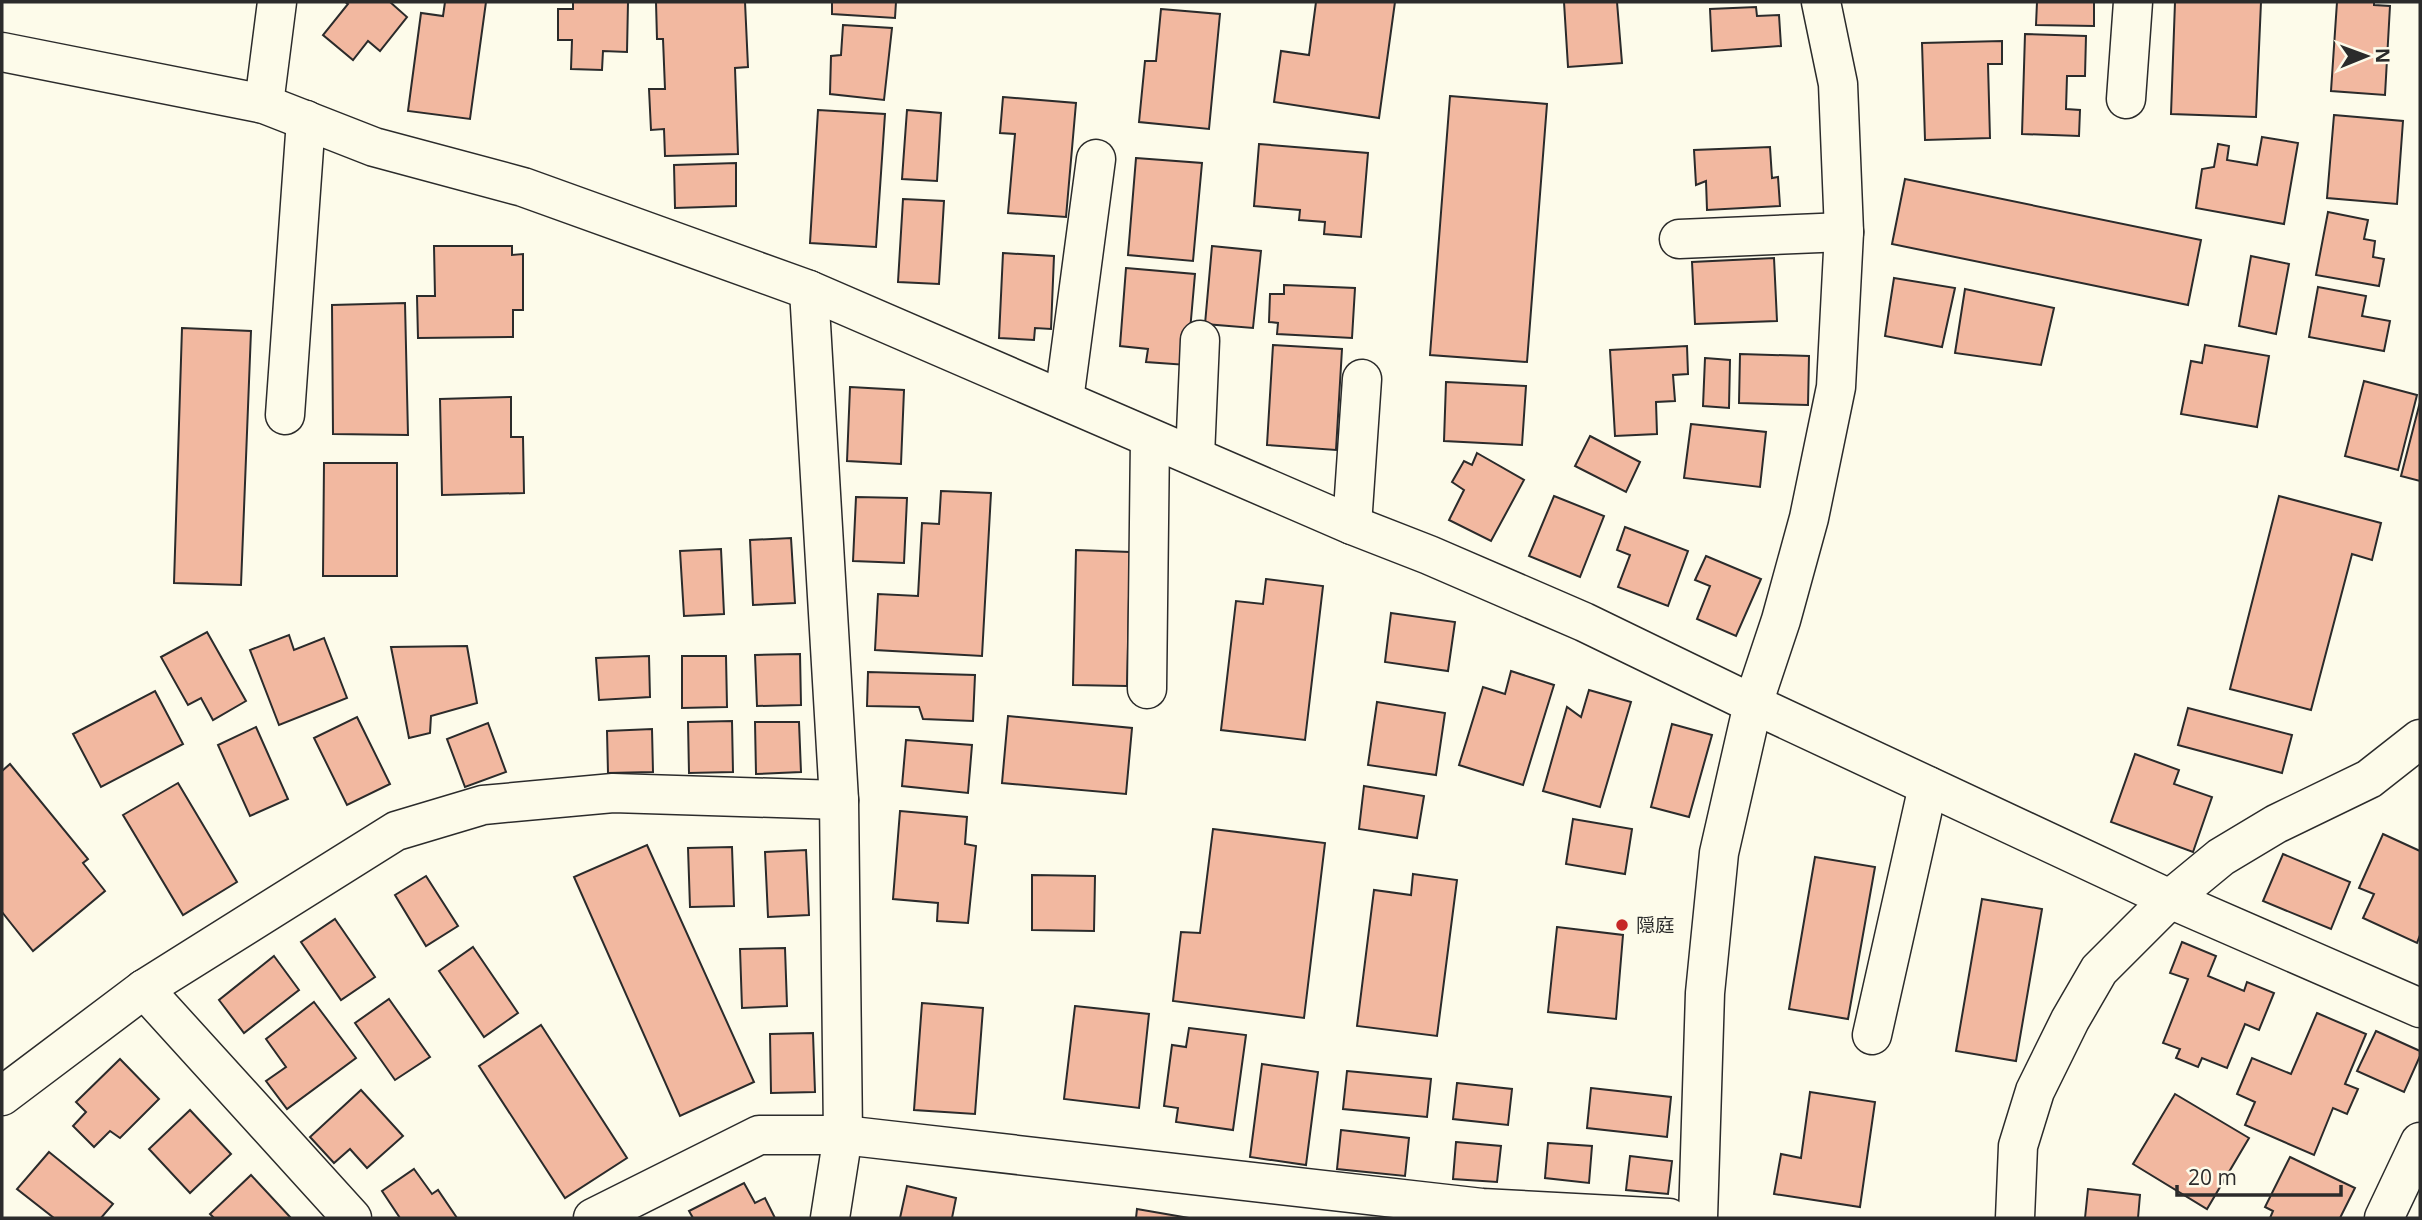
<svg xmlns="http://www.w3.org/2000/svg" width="2422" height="1220" viewBox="0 0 2422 1220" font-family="'Open Sans','Noto Sans JP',sans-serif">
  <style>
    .building { fill: #f2b8a0; stroke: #2b2b2b; stroke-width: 2 }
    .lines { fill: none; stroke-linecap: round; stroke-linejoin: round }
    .minor-casing { stroke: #2b2b2b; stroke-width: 41 }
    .minor { stroke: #fdfbea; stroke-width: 38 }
    .poi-dot { fill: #c62828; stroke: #fdfbea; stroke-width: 2.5 }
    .labels { text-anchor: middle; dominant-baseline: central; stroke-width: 5; stroke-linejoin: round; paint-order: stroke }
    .poi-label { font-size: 19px; fill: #2b2b2b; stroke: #fdfbea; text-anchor: start }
  </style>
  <rect width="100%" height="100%" fill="#fdfbea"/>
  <g class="building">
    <path d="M345,2H390L407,17L380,51L368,41L353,60L323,35L348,4Z"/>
    <path d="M445,2H486L470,119L408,111L421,13L443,16Z"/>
    <path d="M573,2H628L627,52L603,51L602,70L571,69L572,40H558V9H573Z"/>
    <path d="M656,2H745L748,67L735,68L738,154L665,156L664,129L651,130L649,89H665L663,39H657Z"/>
    <path d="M832,2H896L895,18L832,14Z"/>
    <path d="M1316,2H1395L1379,118L1274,102L1281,51L1309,55Z"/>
    <path d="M1564,2H1617L1622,63L1568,67Z"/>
    <path d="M2037,2H2094V26L2036,25Z"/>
    <path d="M2175,2H2261L2256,117L2171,114Z"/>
    <path d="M2337,2H2374V5L2390,6L2385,95L2331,91Z"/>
    <path d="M1756,7L1757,16L1779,15L1781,46L1712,51L1710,9Z"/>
    <path d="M1161,9L1220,14L1209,129L1139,122L1145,61H1156Z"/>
    <path d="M843,25L892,28L884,100L830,94L831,56L841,55Z"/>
    <path d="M2025,34L2086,36L2085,76H2067L2066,109L2080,110L2079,136L2022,134Z"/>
    <path d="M2002,41V64H1988L1990,138L1925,140L1922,43Z"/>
    <path d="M1450,96L1547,104L1527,362L1430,355Z"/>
    <path d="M1003,97L1076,103L1066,217L1008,213L1015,134L1000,133Z"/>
    <path d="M818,110L885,114L876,247L810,243Z"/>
    <path d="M907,110L941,113L937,181L902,179Z"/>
    <path d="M2334,115L2403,121L2397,204L2327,198Z"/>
    <path d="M2262,137L2298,143L2284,224L2196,208L2202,169L2214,167L2218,144L2229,146L2227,160L2257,165Z"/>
    <path d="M1259,144L1368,153L1361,237L1324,234L1325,222L1299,220L1300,210L1254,206Z"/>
    <path d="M1770,147L1772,178L1778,177L1780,206L1707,210L1706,181L1696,185L1694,150Z"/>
    <path d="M1136,158L1202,163L1193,261L1128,255Z"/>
    <path d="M736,163V206L675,208L674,165Z"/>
    <path d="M1905,179L2201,240L2188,305L1892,244Z"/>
    <path d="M903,199L944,201L939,284L898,282Z"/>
    <path d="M2328,212L2368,220L2364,239L2375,241L2373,257L2384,259L2379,286L2316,275Z"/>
    <path d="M434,246H512V255L523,254V310H513V337L418,338L417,296H435Z"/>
    <path d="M1212,246L1261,251L1253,328L1205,324Z"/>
    <path d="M1003,253L1054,256L1051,329L1035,328L1034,340L999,338Z"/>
    <path d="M2251,256L2289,264L2276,334L2239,326Z"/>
    <path d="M1774,258L1777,321L1695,324L1692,262Z"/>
    <path d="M1126,268L1195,274L1187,365L1146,362L1148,349L1120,346Z"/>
    <path d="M1894,278L1955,288L1942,347L1885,336Z"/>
    <path d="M1284,285L1355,288L1352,338L1277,334L1278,323L1269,322L1270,294H1284Z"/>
    <path d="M2318,287L2366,296L2362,316L2390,321L2384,351L2309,337Z"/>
    <path d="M1965,289L2054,308L2041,365L1955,353Z"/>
    <path d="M405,303L408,435L333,434L332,305Z"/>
    <path d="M182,328L251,331L241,585L174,583Z"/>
    <path d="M1273,345L1342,349L1336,450L1267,445Z"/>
    <path d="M2205,345L2269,356L2257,427L2181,414L2191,361L2202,363Z"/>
    <path d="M1687,346L1688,374L1673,375L1675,401L1656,402L1657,434L1615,436L1610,350Z"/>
    <path d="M1740,354L1809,356L1808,405L1739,403Z"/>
    <path d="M1705,358L1730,360L1729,408L1703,406Z"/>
    <path d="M2364,381L2417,395L2398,470L2345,456Z"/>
    <path d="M1446,382L1526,386L1522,445L1444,441Z"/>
    <path d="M850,387L904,390L901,464L847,461Z"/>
    <path d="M511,397V437H523L524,493L442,495L440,399Z"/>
    <path d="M2420,402V481L2401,476Z"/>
    <path d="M1691,424L1766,432L1760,487L1684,478Z"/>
    <path d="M1590,436L1640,462L1626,492L1575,466Z"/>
    <path d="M1477,453L1524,480L1491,541L1449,520L1464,490L1452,482L1464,461L1472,465Z"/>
    <path d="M324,463H397V576H323Z"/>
    <path d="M941,491L991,493L982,656L875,650L878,594L918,596L922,523L939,524Z"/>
    <path d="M1554,496L1604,516L1580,577L1529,556Z"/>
    <path d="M2279,496L2381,523L2372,560L2352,554L2311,710L2230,689Z"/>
    <path d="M856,497L907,498L904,563L853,561Z"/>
    <path d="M1625,527L1688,551L1668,606L1618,587L1630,555L1617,550Z"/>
    <path d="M791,538L795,603L753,605L750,540Z"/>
    <path d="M721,549L724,614L684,616L680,551Z"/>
    <path d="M1076,550L1130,552L1127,686L1073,685Z"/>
    <path d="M1706,556L1761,579L1736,636L1697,619L1710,586L1695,580Z"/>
    <path d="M1266,579L1323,586L1305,740L1221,730L1236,601L1263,604Z"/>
    <path d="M1391,613L1455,622L1448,671L1385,662Z"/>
    <path d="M207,632L246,701L213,720L201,698L188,705L161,657Z"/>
    <path d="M289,635L294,650L324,638L347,698L279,725L250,650Z"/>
    <path d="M467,646L477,703L431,716L430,733L409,738L391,647Z"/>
    <path d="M800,654L801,705L757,706L755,655Z"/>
    <path d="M649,656L650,697L599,700L596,658Z"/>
    <path d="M682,656H726L727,707L682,708Z"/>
    <path d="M1511,671L1554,685L1523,785L1459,765L1483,687L1505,694Z"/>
    <path d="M868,672L975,675L973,721L923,719L919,707L867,706Z"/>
    <path d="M1589,690L1631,702L1600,807L1543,791L1567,707L1581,717Z"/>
    <path d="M155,691L183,744L101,787L73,734Z"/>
    <path d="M1377,702L1445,713L1436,775L1368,765Z"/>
    <path d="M2188,708L2292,735L2282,773L2178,745Z"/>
    <path d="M1008,716L1132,728L1126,794L1002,783Z"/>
    <path d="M357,717L390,784L347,805L314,738Z"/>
    <path d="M732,721L733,772L689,773L688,722Z"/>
    <path d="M755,722H799L801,772L756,774Z"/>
    <path d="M488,723L506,772L465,787L447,739Z"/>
    <path d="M1672,724L1712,735L1689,817L1651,807Z"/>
    <path d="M256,727L288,799L250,816L218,745Z"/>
    <path d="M652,729L653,772L608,773L607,731Z"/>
    <path d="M906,740L972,745L968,793L902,786Z"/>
    <path d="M2135,754L2179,770L2174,784L2212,797L2193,852L2111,822Z"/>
    <path d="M10,764L88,859L83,863L105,891L33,951L2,912V771Z"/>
    <path d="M178,783L237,882L183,915L123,815Z"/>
    <path d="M1364,786L1424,796L1417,838L1359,829Z"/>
    <path d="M900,811L967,817L965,844L976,846L968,923L937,921L938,903L893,899Z"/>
    <path d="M1573,819L1632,829L1625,874L1566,864Z"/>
    <path d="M1213,829L1325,843L1304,1018L1173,1001L1181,932L1200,933Z"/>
    <path d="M2383,834L2420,851V935L2417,943L2363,918L2374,894L2359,888Z"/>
    <path d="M647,845L754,1082L680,1116L574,877Z"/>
    <path d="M732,847L734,906L690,907L688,848Z"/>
    <path d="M806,850L809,915L768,917L765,852Z"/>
    <path d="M2283,854L2350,882L2331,929L2263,901Z"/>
    <path d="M1815,857L1875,867L1848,1019L1789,1009Z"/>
    <path d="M1413,874L1457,880L1437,1036L1357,1026L1374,890L1411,895Z"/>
    <path d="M1032,875L1095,876L1094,931L1032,930Z"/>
    <path d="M426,876L458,926L426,946L395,895Z"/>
    <path d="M1982,899L2042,909L2016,1061L1956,1051Z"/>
    <path d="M335,919L375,977L341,1000L301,942Z"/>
    <path d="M1557,927L1623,935L1616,1019L1548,1012Z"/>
    <path d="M2182,942L2216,956L2208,976L2244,991L2247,982L2274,993L2259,1030L2245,1024L2227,1068L2202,1058L2198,1067L2176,1058L2180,1049L2163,1043L2188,979L2170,973Z"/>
    <path d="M473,947L518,1013L484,1037L439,971Z"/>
    <path d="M785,948L787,1006L742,1008L740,949Z"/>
    <path d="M274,956L299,990L244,1033L219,1000Z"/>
    <path d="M389,999L430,1057L395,1080L355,1023Z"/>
    <path d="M314,1002L356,1058L287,1109L266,1081L286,1067L266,1039Z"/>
    <path d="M922,1003L983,1008L975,1114L914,1110Z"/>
    <path d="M1075,1006L1149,1014L1139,1108L1064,1099Z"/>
    <path d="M2317,1013L2366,1034L2345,1084L2358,1089L2347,1114L2333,1108L2314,1155L2245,1125L2255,1102L2237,1094L2252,1058L2291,1074Z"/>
    <path d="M541,1025L627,1158L565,1198L479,1066Z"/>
    <path d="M1189,1028L1246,1035L1233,1130L1176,1122L1178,1108L1164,1106L1172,1045L1186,1047Z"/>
    <path d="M2376,1031L2420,1051V1056L2404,1092L2357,1071Z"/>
    <path d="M813,1033L815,1092L771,1093L770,1034Z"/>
    <path d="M120,1059L159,1099L120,1138L110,1131L94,1147L73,1126L86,1112L76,1102Z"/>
    <path d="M1262,1064L1318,1072L1306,1165L1250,1157Z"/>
    <path d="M1347,1071L1431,1079L1427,1117L1343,1109Z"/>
    <path d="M1457,1083L1512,1089L1508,1125L1453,1119Z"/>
    <path d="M1591,1088L1671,1097L1667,1137L1587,1128Z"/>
    <path d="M361,1090L403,1136L367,1168L350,1149L334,1163L310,1137Z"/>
    <path d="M1810,1092L1875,1102L1860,1207L1774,1194L1781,1154L1801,1158Z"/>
    <path d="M2175,1094L2249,1138L2207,1209L2133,1164Z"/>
    <path d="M190,1110L231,1154L190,1193L149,1149Z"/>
    <path d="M1341,1130L1409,1138L1405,1176L1337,1169Z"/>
    <path d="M1456,1142L1501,1146L1497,1182L1453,1179Z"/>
    <path d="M1548,1143L1592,1146L1589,1183L1545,1178Z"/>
    <path d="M49,1152L113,1204L101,1218H54L17,1189Z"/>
    <path d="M1630,1156L1672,1161L1668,1194L1626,1190Z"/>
    <path d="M2290,1157L2355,1188L2340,1218H2270L2273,1211L2265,1207Z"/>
    <path d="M414,1169L432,1194L438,1190L457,1218H400L382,1191Z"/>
    <path d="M251,1175L291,1218H214L210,1214Z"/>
    <path d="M744,1183L755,1203L765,1198L775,1218H693L689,1211Z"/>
    <path d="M907,1186L956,1198L952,1218H900Z"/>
    <path d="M2088,1189L2140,1195L2138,1218H2085Z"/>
    <path d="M1137,1209L1189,1218H1136Z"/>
  </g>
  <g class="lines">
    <g class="minor-casing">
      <g id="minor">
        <path d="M2,52L264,104L374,147L523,187L809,290L1352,525L1429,555L1584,622L1753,704L2170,899L2420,1008"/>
        <path d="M2126,99L2133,2"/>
        <path d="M264,104L277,2"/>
        <path d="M1679,239L1844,232"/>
        <path d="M809,290L839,800L843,1135L830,1218"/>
        <path d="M1064,400L1096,159"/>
        <path d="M285,415L306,120"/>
        <path d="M1195,456L1200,340"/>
        <path d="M1352,525L1362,379"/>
        <path d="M1147,689L1150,439"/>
        <path d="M144,989L352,1218"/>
        <path d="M1872,1035L1928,786"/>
        <path d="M2,1096L144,989L396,831L483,805L613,793L839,800"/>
        <path d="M593,1218L759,1135H843L1482,1208L1669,1218"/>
        <path d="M1698,1218L1705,993L1719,853L1753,704L1781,620L1809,518L1836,387L1844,232L1838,84L1821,2"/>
        <path d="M2015,1218L2018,1146L2035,1091L2070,1020L2099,970L2170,899L2221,857L2276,824L2369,779L2420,739"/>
        <path d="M2384,1218L2420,1142"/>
      </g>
    </g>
    <use href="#minor" class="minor"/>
  </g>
  <circle class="poi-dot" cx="1622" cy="925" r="7"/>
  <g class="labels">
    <g class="poi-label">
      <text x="1636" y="925">隠庭</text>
    </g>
  </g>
  <rect width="2422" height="1220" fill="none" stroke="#2b2b2b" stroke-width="7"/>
  <g transform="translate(2366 56) rotate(89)" stroke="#fdfbea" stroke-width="5" paint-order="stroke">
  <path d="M0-5L12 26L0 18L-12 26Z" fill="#2b2b2b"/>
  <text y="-10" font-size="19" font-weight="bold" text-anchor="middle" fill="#2b2b2b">N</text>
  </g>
  <path d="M2177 1185v10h164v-10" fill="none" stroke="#2b2b2b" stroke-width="3.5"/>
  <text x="2188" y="1185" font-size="21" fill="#2b2b2b" stroke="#fdfbea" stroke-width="5" paint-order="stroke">20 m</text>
</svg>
